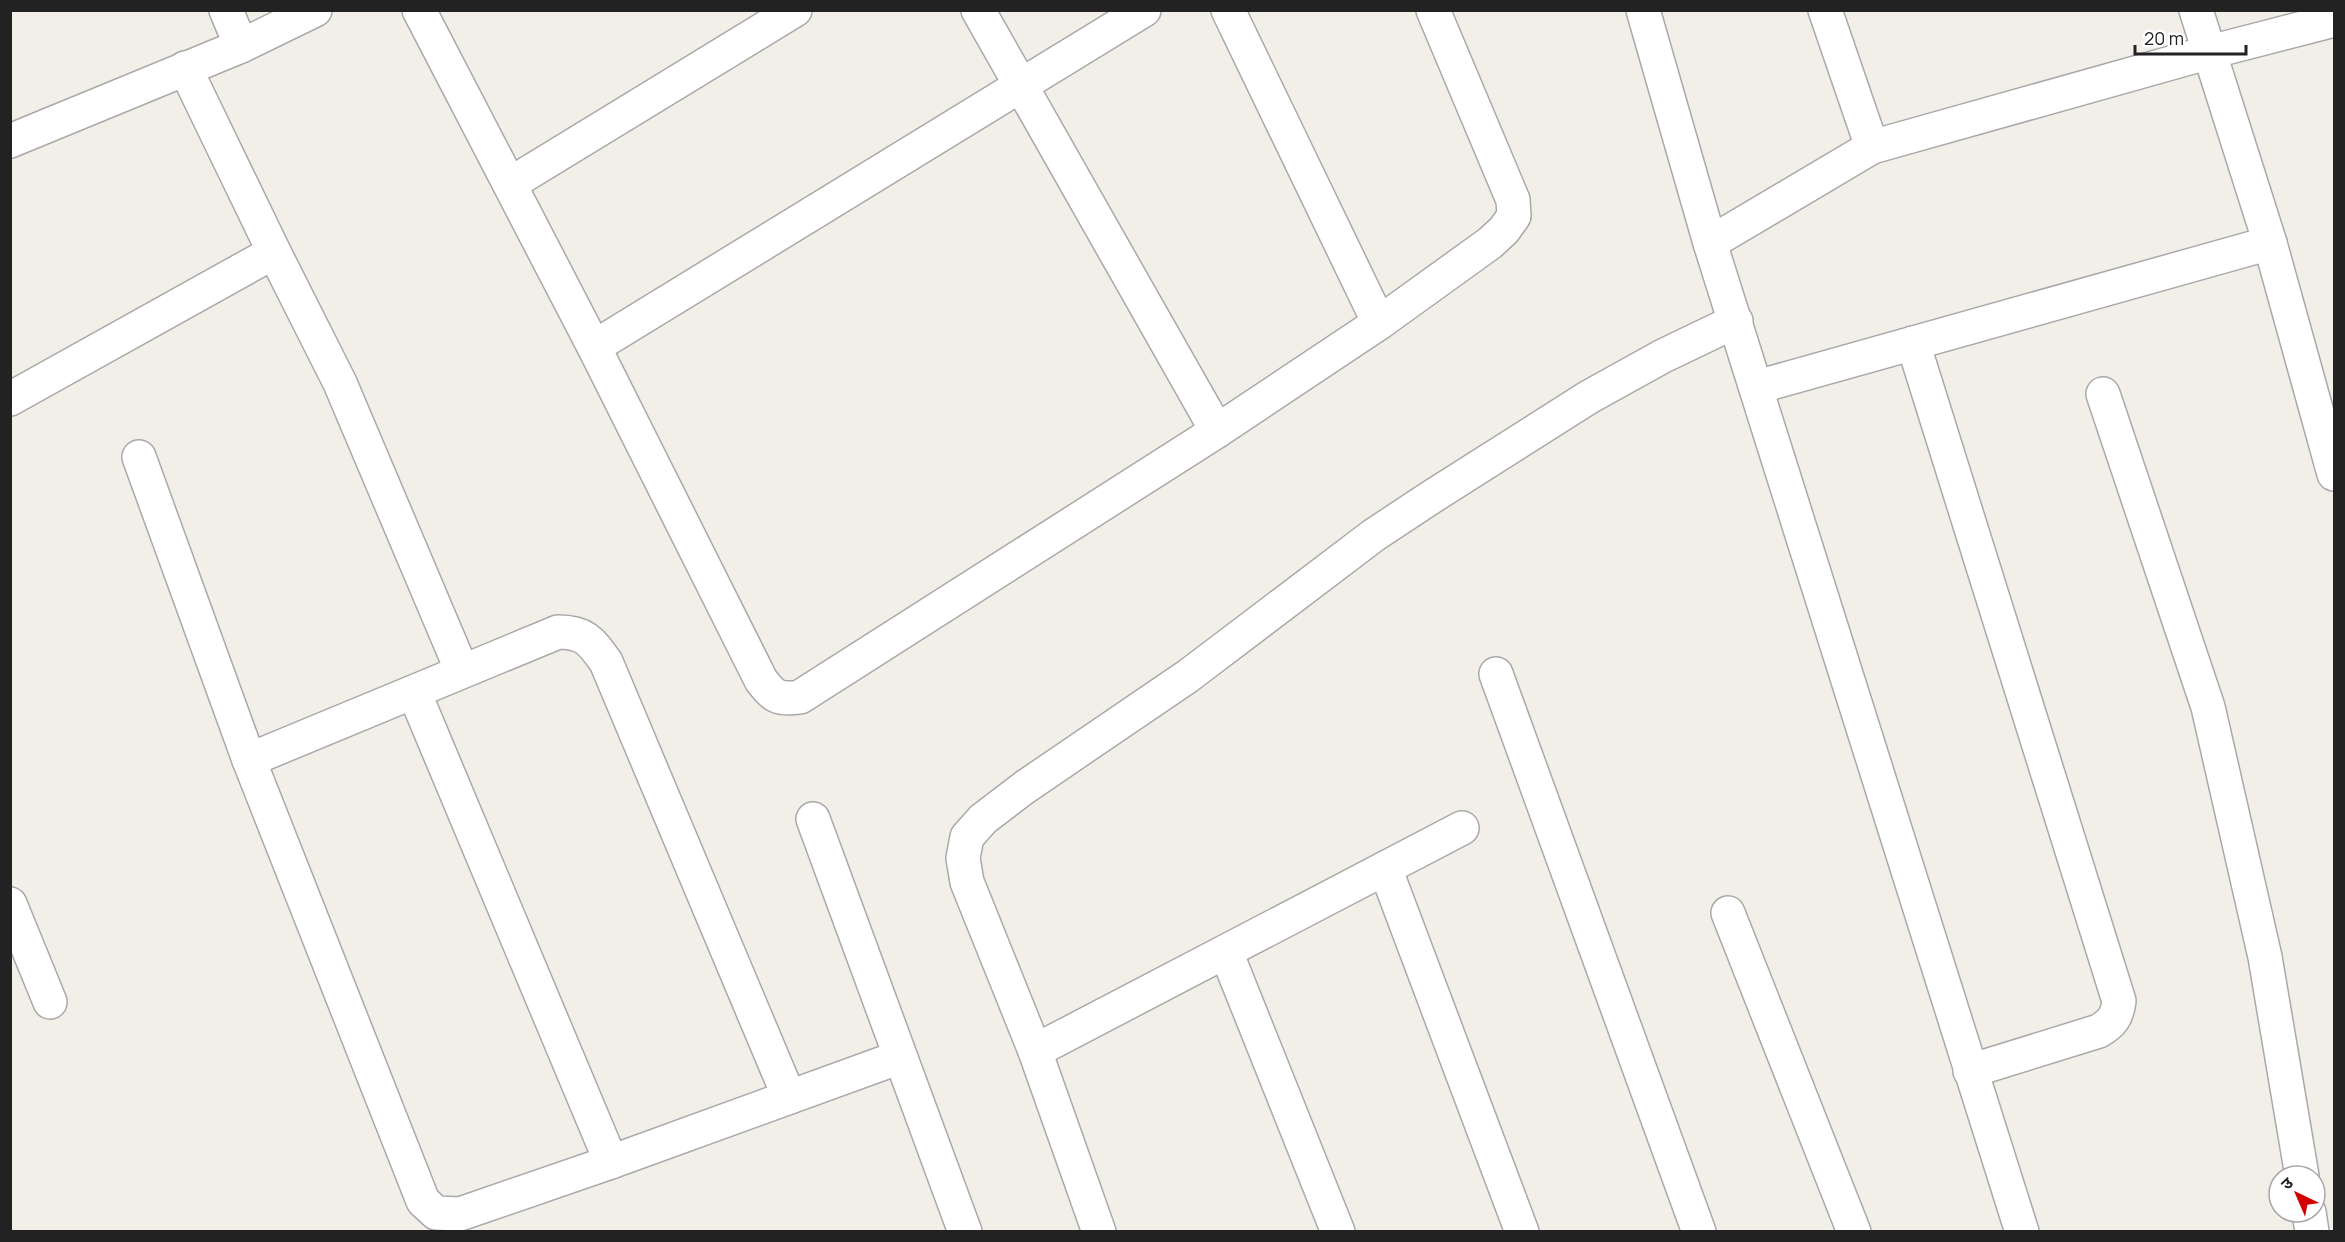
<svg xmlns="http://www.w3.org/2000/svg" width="2345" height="1242" viewBox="0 0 2345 1242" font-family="Manrope,'Noto Sans Devanagari',sans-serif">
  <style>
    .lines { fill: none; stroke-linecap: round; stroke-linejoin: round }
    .minor-casing { stroke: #a9a9a9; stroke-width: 36 }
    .minor { stroke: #fff; stroke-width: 33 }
  </style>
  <rect width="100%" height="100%" fill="#f2efe9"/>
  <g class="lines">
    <g class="minor-casing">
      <g id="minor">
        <path d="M226,10L241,46"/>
        <path d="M419,10L594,347L761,680C774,697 778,700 800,697L1217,431L1379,323L1490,243L1504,230L1514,216L1513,200L1433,10"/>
        <path d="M978,10L1217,431"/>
        <path d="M1228,10L1379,323"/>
        <path d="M1643,10L1710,243L2022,1232"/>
        <path d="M1825,10L1872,147"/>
        <path d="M2196,10L2270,243L2334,474"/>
        <path d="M185,68L274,252L340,383L462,671"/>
        <path d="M10,141L241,46L315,10"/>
        <path d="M510,184L795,10"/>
        <path d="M1710,243L1872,147L2210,52L2334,20"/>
        <path d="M1913,343L2119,1001C2117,1017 2112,1023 2099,1031L1970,1071"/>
        <path d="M594,347L1144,10"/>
        <path d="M1757,387L2270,243"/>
        <path d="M2103,394L2208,707L2265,957L2302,1176"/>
        <path d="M10,399L274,252"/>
        <path d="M139,457L249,760L423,1201L436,1213L460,1214L611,1162L900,1057"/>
        <path d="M1496,674L1699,1232"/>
        <path d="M414,692L611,1162"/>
        <path d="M249,760L558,632C585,632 591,641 606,662L789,1097"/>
        <path d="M813,819L965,1232"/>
        <path d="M1385,868L1522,1232"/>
        <path d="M10,904L50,1002"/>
        <path d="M1728,913L1854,1232"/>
        <path d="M1226,952L1338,1232"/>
        <path d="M1035,1051L1462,828"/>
        <path d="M2309,1212L2312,1232"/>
        <path d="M1099,1232L1035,1051L967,882L963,858L967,837L983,819L1025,787L1188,676L1374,535L1433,496L1589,397L1663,356L1736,321"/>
      </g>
    </g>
    <use href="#minor" class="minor"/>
  </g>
  <rect width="2345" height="1242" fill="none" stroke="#222222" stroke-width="24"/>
  <g transform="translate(2297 1194) rotate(316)"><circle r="28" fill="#ffffff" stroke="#a7a7a7" stroke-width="1.5"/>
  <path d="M0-4.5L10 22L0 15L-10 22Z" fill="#d40000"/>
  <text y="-9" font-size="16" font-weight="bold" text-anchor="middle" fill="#222222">उ</text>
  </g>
  <path d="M2135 45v9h111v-9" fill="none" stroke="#222222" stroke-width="3"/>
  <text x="2144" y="45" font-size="18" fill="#222222" stroke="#ffffff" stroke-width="4.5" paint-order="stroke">20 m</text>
</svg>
